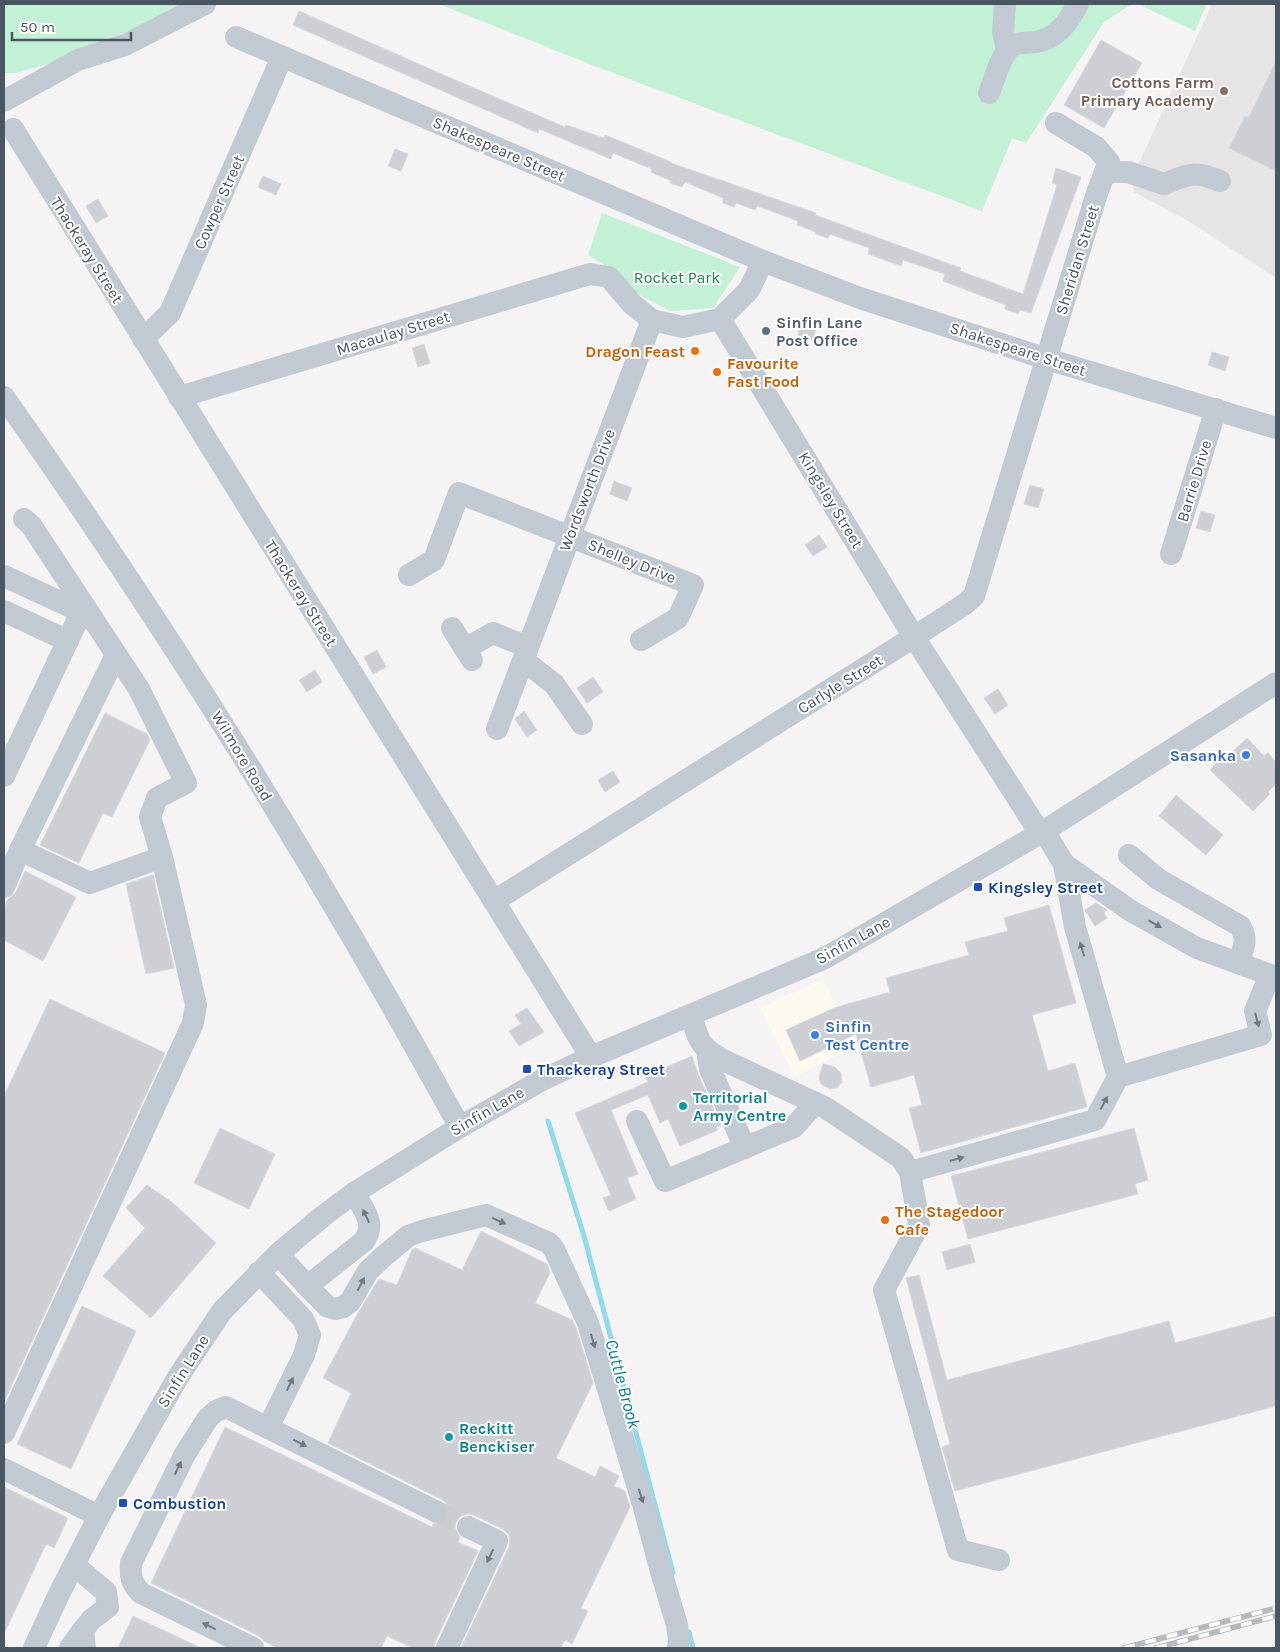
<svg xmlns="http://www.w3.org/2000/svg" width="1280" height="1652" viewBox="0 0 1280 1652" font-family="Karla,sans-serif">
  <style>
    .commercial { fill: #fdf9ef }
    .education { fill: #e6e4e5 }
    .green { fill: #c3f1d5 }
    .lines { fill: none; stroke-linecap: round; stroke-linejoin: round }
    .stream { stroke: #90daee; stroke-width: 5 }
    .building { fill: #cdcfd5; stroke: #d7d9de }
    .minor-tunnel { stroke: #caccce; stroke-width: 22; stroke-dasharray: 22 11; stroke-linecap: butt }
    .minor { stroke: #c1cad2; stroke-width: 22 }
    .rail-casing { stroke: #b5b8bd; stroke-width: 5.5 }
    .rail { stroke: #fff; stroke-width: 4; stroke-dasharray: 11; stroke-linecap: butt }
    .oneway { fill: #6e7983 }
    .education-dot { fill: #8d6e63; stroke: #fff; stroke-width: 2 }
    .service-dot { fill: #5c6f8a; stroke: #fff; stroke-width: 2 }
    .food-dot { fill: #e8710a; stroke: #fff; stroke-width: 2 }
    .shop-dot { fill: #3f7fe0; stroke: #fff; stroke-width: 2 }
    .transit-dot { fill: #1a4fb4; stroke: #fff; stroke-width: 2 }
    .culture-dot { fill: #0f9aa8; stroke: #fff; stroke-width: 2 }
    .labels { text-anchor: middle; dominant-baseline: central; stroke-width: 4; stroke-linejoin: round; paint-order: stroke }
    .education-label { font-size: 16px; font-weight: bold; fill: #785e54; stroke: #fff; text-anchor: end }
    .street-label { font-size: 16px; fill: #4a5661; stroke: #fff }
    .park-label { font-size: 16px; fill: #17864f; stroke: #fff }
    .service-label { font-size: 16px; font-weight: bold; fill: #4e5e75; stroke: #fff; text-anchor: start }
    .food-label { font-size: 16px; font-weight: bold; fill: #c56008; stroke: #fff; text-anchor: start }
    .shop-label { font-size: 16px; font-weight: bold; fill: #366cbe; stroke: #fff; text-anchor: end }
    .transit-label { font-size: 16px; font-weight: bold; fill: #164399; stroke: #fff; text-anchor: start }
    .culture-label { font-size: 16px; font-weight: bold; fill: #0d838f; stroke: #fff; text-anchor: start }
    .water-label { font-size: 18px; font-style: italic; fill: #0c7c9b; stroke: #fff }
  </style>
  <rect width="100%" height="100%" fill="#f5f3f3"/>
  <path class="commercial" d="M823,979L854,1047L795,1077L760,1008Z"/>
  <path class="education" d="M1212,4H1276V278L1190,222L1134,192L1132,178Z"/>
  <g class="green">
    <path d="M4,4H189L62,60L17,73H4Z"/>
    <path d="M439,4H1132L1104,22L1026,143L1012,138L982,211L592,65Z"/>
    <path d="M1138,4H1207L1195,31Z"/>
    <path d="M602,213L740,267L713,308L670,311L636,293L621,275L588,255Z"/>
  </g>
  <g class="lines">
    <g class="stream">
      <path d="M548,1121L584,1236L673,1573"/>
      <path d="M689,1632L693,1648"/>
    </g>
  </g>
  <g class="building">
    <path d="M299,11L439,73L565,127L566,125L604,138L605,135L671,162V163L816,213L815,215L961,268L960,271L1023,294L1057,185L1052,183L1056,168L1081,177L1031,313L1020,310L1018,314L1005,309L1006,305L943,281L945,274L903,260L901,266L868,254L869,248L830,234L828,238L815,234L816,232L797,225L798,221L757,206L755,210L736,203L734,207L723,203V198L685,182L682,187L670,183L671,181L651,172L652,169L613,153L611,159L539,129L538,133L293,25Z"/>
    <path d="M1101,40L1142,63L1104,128L1064,105Z"/>
    <path d="M1276,61V171L1229,148L1245,116L1249,117Z"/>
    <path d="M395,149L408,154L401,171L388,166Z"/>
    <path d="M263,176L281,184L276,195L258,187Z"/>
    <path d="M98,199L108,216L96,223L86,206Z"/>
    <path d="M803,317L818,321L813,339L798,335Z"/>
    <path d="M424,344L430,363L418,367L412,348Z"/>
    <path d="M1212,352L1229,357L1225,371L1208,365Z"/>
    <path d="M614,481L632,488L627,501L610,494Z"/>
    <path d="M1030,485L1044,489L1038,508L1024,504Z"/>
    <path d="M1201,511L1215,515L1210,532L1196,528Z"/>
    <path d="M819,535L827,547L813,556L805,545Z"/>
    <path d="M377,650L386,667L373,674L364,657Z"/>
    <path d="M315,670L322,682L307,692L299,680Z"/>
    <path d="M593,677L603,692L587,703L577,688Z"/>
    <path d="M998,689L1008,705L995,714L984,698Z"/>
    <path d="M524,711L537,730L527,737L515,719Z"/>
    <path d="M105,713L147,734L150,740L112,817L103,813L79,863L40,845Z"/>
    <path d="M1247,738L1264,756L1268,753L1276,762V784L1268,792L1270,794L1253,811L1210,770L1224,754L1227,757Z"/>
    <path d="M613,771L620,782L605,792L598,780Z"/>
    <path d="M1176,795L1223,835L1206,855L1159,816Z"/>
    <path d="M25,871L76,897L43,961L4,940V908L8,899L16,892Z"/>
    <path d="M153,875L174,968L146,974L126,884Z"/>
    <path d="M1096,903L1107,910L1104,913L1107,918L1095,926L1085,910Z"/>
    <path d="M1049,905L1076,1003L1032,1015L1048,1071L1075,1063L1087,1107L921,1153L909,1108L922,1105L914,1075L871,1087L856,1034L800,1061L786,1030L834,1008L890,992L886,978L969,955L965,942L1008,931L1004,918Z"/>
    <path d="M50,999L165,1053L4,1402V1096Z"/>
    <path d="M527,1008L544,1032L519,1046L509,1031L521,1024L515,1015Z"/>
    <path d="M692,1056L698,1074L721,1126L716,1127L718,1130L680,1146L668,1119L660,1123L648,1095L611,1110L638,1174L627,1178L636,1199L609,1211L603,1198L611,1195L575,1113L648,1082L645,1076Z"/>
    <path d="M823,1064L835,1067L841,1073L842,1082L837,1088L830,1089L821,1084L819,1077Z"/>
    <path d="M220,1128L275,1154L249,1209L194,1183Z"/>
    <path d="M1134,1128L1148,1180L1135,1184L1138,1194L968,1239L951,1176Z"/>
    <path d="M147,1185L173,1203L216,1243L151,1318L103,1276L145,1228L126,1208Z"/>
    <path d="M481,1231L547,1264L550,1273L535,1303L572,1320L576,1328L593,1383L556,1458L595,1477L600,1466L619,1476L614,1486L625,1491L630,1507L581,1608L588,1611L572,1644L565,1640L561,1648H461L509,1547L510,1540L509,1535L503,1529L474,1515L468,1514L461,1516L456,1522L455,1528L460,1537L458,1542L478,1551L435,1642L434,1648H413L387,1636L381,1648H278L264,1641L259,1636L151,1583L225,1427L432,1527L433,1524L443,1522L447,1516L448,1510L446,1503L441,1499L328,1443L351,1393L323,1378L358,1313L379,1279L397,1285L412,1250L415,1248L462,1270Z"/>
    <path d="M970,1244L975,1262L947,1270L942,1252Z"/>
    <path d="M919,1275L947,1380L1169,1321L1175,1343L1276,1316V1406L955,1491L942,1447L950,1444L906,1278Z"/>
    <path d="M82,1306L136,1331L71,1469L17,1444Z"/>
    <path d="M4,1487L68,1518L54,1548L46,1544L4,1634Z"/>
    <path d="M133,1616L201,1648H118Z"/>
  </g>
  <g class="lines">
    <path class="minor-tunnel" d="M435,1511L468,1527"/>
    <g class="minor">
      <path d="M1005,4L1003,32L1007,50"/>
      <path d="M236,37L763,261L860,298L1047,359L1276,428"/>
      <path d="M989,93C994,81 999,60 1008,50C1016,40 1025,44 1036,42C1057,39 1069,21 1078,4"/>
      <path d="M4,101L78,60L125,45L205,4"/>
      <path d="M13,129L591,1057"/>
      <path d="M1105,172H1128L1164,184C1189,174 1194,170 1220,181"/>
      <path d="M720,319L914,637L1040,833"/>
      <path d="M143,339L170,313L282,57"/>
      <path d="M4,397C127,571 243,751 351,935C388,998 424,1063 460,1127"/>
      <path d="M179,397L590,274L609,277L632,304L652,320L683,327L720,319L749,290L763,261"/>
      <path d="M1171,554L1216,409"/>
      <path d="M409,575L434,560L459,493L693,585L678,618L641,640"/>
      <path d="M4,576L82,612"/>
      <path d="M4,611L68,641"/>
      <path d="M452,628L472,660"/>
      <path d="M465,649L493,633L528,647"/>
      <path d="M523,660L554,684L582,724"/>
      <path d="M497,729L652,320"/>
      <path d="M4,776L84,606"/>
      <path d="M20,850L90,883L162,857"/>
      <path d="M1129,855L1158,879L1240,926C1249,940 1243,949 1238,963"/>
      <path d="M1064,864L1131,911L1197,948L1276,977"/>
      <path d="M4,887L20,850L116,655"/>
      <path d="M494,901L914,637L965,604L974,596L1097,193L1109,162L1096,147L1056,123"/>
      <path d="M691,1016C699,1040 698,1045 721,1059L826,1108L901,1158L910,1172L919,1225L884,1290L958,1550L999,1560"/>
      <path d="M707,1050L710,1069L745,1148"/>
      <path d="M1118,1077L1261,1035L1255,1011L1270,975"/>
      <path d="M637,1121L665,1181L794,1127L809,1110L813,1102"/>
      <path d="M910,1172L1095,1120L1118,1077L1075,927L1064,864L1044,831"/>
      <path d="M278,1254L310,1289L328,1307L335,1309L343,1307L350,1302L368,1271L384,1256L408,1236L422,1231L486,1215L549,1243L554,1249L588,1323L643,1504L660,1568L677,1625L679,1640L678,1648"/>
      <path d="M259,1272L303,1319L310,1335L304,1355L268,1428"/>
      <path d="M305,1284L315,1280L364,1241C377,1222 363,1210 354,1193"/>
      <path d="M4,1433L193,1023L196,1005L162,857L150,817L157,798L186,783L139,689L31,525L24,519"/>
      <path d="M4,1469L99,1516"/>
      <path d="M74,1565L106,1592L108,1607L91,1620L83,1630"/>
      <path d="M34,1648L59,1594L99,1516L178,1377L222,1311L278,1254L323,1216L354,1193L460,1127L542,1080L591,1057L825,958L1044,831L1276,683"/>
      <path d="M70,1648L83,1630L85,1648"/>
      <path d="M253,1648L141,1593C131,1583 130,1577 131,1563L185,1454L208,1418L216,1411L226,1407L435,1511"/>
      <path d="M447,1648L497,1541L468,1527"/>
    </g>
    <g class="rail-casing">
      <g id="rail">
        <path d="M1124,1648L1276,1608"/>
        <path d="M1156,1648L1276,1616"/>
      </g>
    </g>
    <use href="#rail" class="rail"/>
  </g>
  <defs><path id="oneway-solid" d="M-6-.8H1V-3.2L6.5 0L1 3.2V.8H-6Z" transform="scale(1.25)"/></defs>
  <g class="oneway">
    <use href="#oneway-solid" transform="translate(1155 924) rotate(29)"/>
    <use href="#oneway-solid" transform="translate(1082 949) rotate(-106)"/>
    <use href="#oneway-solid" transform="translate(1257 1020) rotate(75)"/>
    <use href="#oneway-solid" transform="translate(1104 1103) rotate(-62)"/>
    <use href="#oneway-solid" transform="translate(957 1159) rotate(-16)"/>
    <use href="#oneway-solid" transform="translate(366 1216) rotate(-115)"/>
    <use href="#oneway-solid" transform="translate(499 1221) rotate(24)"/>
    <use href="#oneway-solid" transform="translate(361 1284) rotate(-63)"/>
    <use href="#oneway-solid" transform="translate(593 1341) rotate(73)"/>
    <use href="#oneway-solid" transform="translate(290 1384) rotate(-64)"/>
    <use href="#oneway-solid" transform="translate(300 1443) rotate(27)"/>
    <use href="#oneway-solid" transform="translate(178 1468) rotate(-64)"/>
    <use href="#oneway-solid" transform="translate(641 1496) rotate(73)"/>
    <use href="#oneway-solid" transform="translate(490 1556) rotate(115)"/>
    <use href="#oneway-solid" transform="translate(209 1626) rotate(-154)"/>
  </g>
  <circle class="education-dot" cx="1224" cy="91" r="5"/>
  <circle class="service-dot" cx="766" cy="331" r="5"/>
  <g class="food-dot">
    <circle cx="695" cy="351" r="5"/>
    <circle cx="717" cy="372" r="5"/>
    <circle cx="885" cy="1220" r="5"/>
  </g>
  <g class="shop-dot">
    <circle cx="1246" cy="755" r="5"/>
    <circle cx="815" cy="1035" r="5"/>
  </g>
  <g class="transit-dot">
    <rect x="973" y="882" width="10" height="10" rx="2.5"/>
    <rect x="522" y="1064" width="10" height="10" rx="2.5"/>
    <rect x="118" y="1498" width="10" height="10" rx="2.5"/>
  </g>
  <g class="culture-dot">
    <circle cx="683" cy="1106" r="5"/>
    <circle cx="449" cy="1437" r="5"/>
  </g>
  <g class="labels">
    <g class="education-label">
      <text x="1214" y="82">Cottons Farm<tspan x="1214" dy="18">Primary Academy</tspan></text>
    </g>
    <g class="street-label">
      <text transform="translate(499 149) rotate(23)">Shakespeare Street</text>
      <text transform="translate(219 202) rotate(-66)">Cowper Street</text>
      <text transform="translate(87 250) rotate(58)">Thackeray Street</text>
      <text transform="translate(1077 260) rotate(-73)">Sheridan Street</text>
      <text transform="translate(393 333) rotate(-17)">Macaulay Street</text>
      <text transform="translate(1018 349) rotate(18)">Shakespeare Street</text>
      <text transform="translate(1194 481) rotate(-73)">Barrie Drive</text>
      <text transform="translate(587 490) rotate(-69)">Wordsworth Drive</text>
      <text transform="translate(831 500) rotate(59)">Kingsley Street</text>
      <text transform="translate(632 561) rotate(22)">Shelley Drive</text>
      <text transform="translate(301 593) rotate(58)">Thackeray Street</text>
      <text transform="translate(840 684) rotate(-32)">Carlyle Street</text>
      <text transform="translate(242 756) rotate(59)">Wilmore Road</text>
      <text transform="translate(853 940) rotate(-29)">Sinfin Lane</text>
      <text transform="translate(487 1111) rotate(-30)">Sinfin Lane</text>
      <text transform="translate(183 1371) rotate(-58)">Sinfin Lane</text>
    </g>
    <g class="park-label">
      <text x="677" y="277">Rocket Park</text>
    </g>
    <g class="service-label">
      <text x="776" y="322">Sinfin Lane<tspan x="776" dy="18">Post Office</tspan></text>
    </g>
    <g class="food-label">
      <text x="685" y="351" text-anchor="end">Dragon Feast</text>
      <text x="727" y="363">Favourite<tspan x="727" dy="18">Fast Food</tspan></text>
      <text x="895" y="1211">The Stagedoor<tspan x="895" dy="18">Cafe</tspan></text>
    </g>
    <g class="shop-label">
      <text x="1236" y="755">Sasanka</text>
      <text x="825" y="1026" text-anchor="start">Sinfin<tspan x="825" dy="18">Test Centre</tspan></text>
    </g>
    <g class="transit-label">
      <text x="988" y="887">Kingsley Street</text>
      <text x="537" y="1069">Thackeray Street</text>
      <text x="133" y="1503">Combustion</text>
    </g>
    <g class="culture-label">
      <text x="693" y="1097">Territorial<tspan x="693" dy="18">Army Centre</tspan></text>
      <text x="459" y="1428">Reckitt<tspan x="459" dy="18">Benckiser</tspan></text>
    </g>
    <g class="water-label">
      <text transform="translate(623 1384) rotate(75)">Cuttle Brook</text>
    </g>
  </g>
  <rect width="1280" height="1652" fill="none" stroke="#4a5661" stroke-width="10"/>
  <path d="M12 32v8h119v-8" fill="none" stroke="#4a5661" stroke-width="2.5"/>
  <text x="20" y="32" font-size="15" fill="#4a5661" stroke="#ffffff" stroke-width="4" paint-order="stroke">50 m</text>
</svg>
